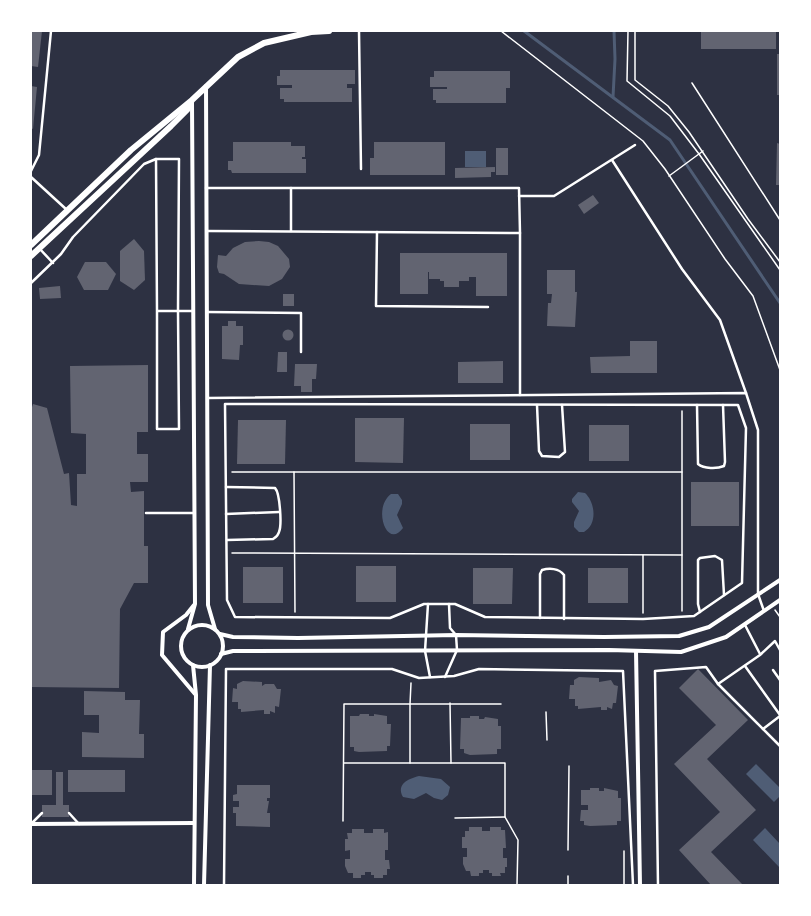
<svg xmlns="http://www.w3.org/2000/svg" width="811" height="916" viewBox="0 0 811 916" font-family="Poppins,sans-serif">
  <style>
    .water { fill: #4f5d75 }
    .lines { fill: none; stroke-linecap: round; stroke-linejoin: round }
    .stream { stroke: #4f5d75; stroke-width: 3 }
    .building { fill: #626471 }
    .path { stroke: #fff; stroke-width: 1.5 }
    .service { stroke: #fff; stroke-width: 2.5 }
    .minor { stroke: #fff; stroke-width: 4 }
    .tertiary { stroke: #fff; stroke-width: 6 }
  </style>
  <rect width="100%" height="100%" fill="#2d3142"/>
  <g class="water">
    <rect x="465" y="151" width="21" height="16"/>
    <path d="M578,492L585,493C595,502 598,524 584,532H579L574,527V522L579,511L572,502V499Z"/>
    <path d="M391,494H398L402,500V504L397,515L403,528C387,550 372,508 391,494Z"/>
    <path d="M756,764L780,788V796L774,802L746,774Z"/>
    <path d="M419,776L441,779L450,787L448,795L442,800L434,798L426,793L414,799L403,797C396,784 408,779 419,776Z"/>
    <path d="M765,828L780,844V868L753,840Z"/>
  </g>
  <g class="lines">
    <g class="stream">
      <path d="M524,31L670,140L780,303"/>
      <path d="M613,97L615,59L614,31"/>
    </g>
  </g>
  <g class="building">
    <path d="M31,31H42L38,67L31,66Z"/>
    <rect x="701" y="31" width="75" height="18"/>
    <rect x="777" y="54" width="3" height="41"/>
    <path d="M280,70H355V84H347V88H352V102H284V99H280V88H292V85H277V76H280Z"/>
    <path d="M434,71H510V88H506V103H436V100H433V89H447V87H430V77H434Z"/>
    <path d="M31,86L37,87L33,129L31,128Z"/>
    <path d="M233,142H291V146H305V157H302V159H306V173H232L231,170H228V161H233Z"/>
    <path d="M374,142H445V175H370V158H374Z"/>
    <path d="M777,143L780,144V185H776Z"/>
    <rect x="496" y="148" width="12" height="27"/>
    <path d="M495,167V172H491V177L455,178V168Z"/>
    <path d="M593,195L599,203L584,214L578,205Z"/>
    <path d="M134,239L144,251L145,280L134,290L120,281V251Z"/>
    <path d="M259,241L269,242L278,246L289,259L290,267L282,279L269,286L239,284L224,274L219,273L217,267L218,255L226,256L233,248L245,242Z"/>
    <path d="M400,253H507V296H476V277H469V281H459V287H444V281H440V279H429V272H428V294H400Z"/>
    <path d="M85,262H106L116,274L108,290H84L77,277Z"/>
    <path d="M547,270H575V292H577L575,327L547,326L548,303H551L552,294H547Z"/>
    <path d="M60,286L61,298L40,299L39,288Z"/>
    <rect x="283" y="294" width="11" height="12"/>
    <path d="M228,321H236V326H243V345H240L239,360L222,359V326H228Z"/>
    <circle cx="288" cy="335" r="5.5"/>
    <path d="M630,341H657V373H591L590,357L630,356Z"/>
    <path d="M278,352H287V372H277Z"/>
    <path d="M503,361V383H458V362Z"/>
    <path d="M295,364H317L316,379H312V392H301V386H294Z"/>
    <path d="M148,365V432H137V454H148V482H130L131,492L144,491V546H148V583H134L120,609L119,688L31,687V410L33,404L47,408L64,474L69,473L71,505L77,506V474H86V434L71,433L70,366Z"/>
    <path d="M355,418H404L403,463L355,462Z"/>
    <path d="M238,420H286L285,464H237Z"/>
    <rect x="470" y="424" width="40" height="36"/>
    <rect x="589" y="425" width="40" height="36"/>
    <rect x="691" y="482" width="48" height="44"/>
    <rect x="356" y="566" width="40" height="36"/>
    <rect x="243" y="567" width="40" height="36"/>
    <path d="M473,568H513L512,604H473Z"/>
    <rect x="588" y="568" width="40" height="35"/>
    <path d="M698,669L748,720L707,759L756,810L711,852L743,885H711L679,850L720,812L674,764L716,725L679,688Z"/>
    <path d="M579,677L599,678V682L611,680L614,685L618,686L616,703H613L612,709L607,707V710H601V707L578,709V706H575V699H569L570,685H574V680Z"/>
    <path d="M243,681L262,682V686L265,684H274L277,689H281L279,707L275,706V713L270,711V714H264V710L241,712V709H238V702H232L233,688L237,689V684Z"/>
    <path d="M84,691L125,692V700H140L139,734H144V758L82,757V732L99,733V715H84Z"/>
    <path d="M360,714H369V716H374V714L387,716V724H391L390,746H387V751L359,752L354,751V747H350V716H359Z"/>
    <path d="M470,716H479V719H484L485,717L498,719V726H501V749H497V754L470,755L464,753V749H460L461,718H470Z"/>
    <rect x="31" y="770" width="21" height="25"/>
    <rect x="68" y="770" width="57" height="22"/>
    <path d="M56,772H63V805H69V817H42V805H56Z"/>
    <path d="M237,785H270V798H267V801H269L267,813H270V827L236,826V813H233V807H239V801H233V795L237,794Z"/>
    <path d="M590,788H599V791H604V788L618,791V798H621V821H617V825L590,826L584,825V821H580L581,810H588V805H581V790H590Z"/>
    <path d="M469,827H482V831H490V827H501V830H505L506,848H503V858H507V867H505V873H500L501,876H492V873H489V870H483V873H479V876H471L470,871H466L463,864V857H467V848H462V837H465V831H469Z"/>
    <path d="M352,829H364V833H373V829H384V833L388,832V850H385V860H389L390,869H387V875H383V878H374V875H371V872H365V875H361V878H353V873H348L345,866V859H350V850L345,851V839H348L347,833H352Z"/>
  </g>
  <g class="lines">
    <g class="path">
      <path d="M501,31L643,141L665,169L725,259L753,296L780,370"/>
      <path d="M628,31L627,81L670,116L699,154L780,270"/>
      <path d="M635,31V80L668,106L689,132L748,219L780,262"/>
      <path d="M692,83L780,220"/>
      <path d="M669,176L703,151"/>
      <path d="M232,472H682"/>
      <path d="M294,472L295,612"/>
      <path d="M232,553L682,555"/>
      <path d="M775,610L780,617"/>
      <path d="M682,611V411"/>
      <path d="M643,613V555"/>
      <path d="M411,683L410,704H501"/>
      <path d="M450,703L451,763"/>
      <path d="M546,712L547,740"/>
      <path d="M344,763H505V817L518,840L517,885"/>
      <path d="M455,818L505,817"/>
      <path d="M343,821L344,704H410V763"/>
      <path d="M568,850L569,766"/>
      <path d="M568,885V876"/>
      <path d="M624,885V851"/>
    </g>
    <g class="service">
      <path d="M359,31L361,169"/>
      <path d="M612,160L682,269L720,320L746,393"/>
      <path d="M31,171L39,155L51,31"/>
      <path d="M31,177L67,210"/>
      <path d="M206,188H519L520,233L207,231"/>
      <path d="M519,196H554L635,145"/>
      <path d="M291,231V188"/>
      <path d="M377,232L376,306L488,307"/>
      <path d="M520,233V395"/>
      <path d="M39,248L53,263"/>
      <path d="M31,283L61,254L73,237L144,164L156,159"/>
      <path d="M157,311V429H179L178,311H157L156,159H179L178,311H193"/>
      <path d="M207,312L301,313V352"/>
      <path d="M208,398L746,393L758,430V594L764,611"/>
      <path d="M225,404L738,405L746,428L742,583L694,616L643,619L485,617L455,604H424L390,618L235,617L227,600Z"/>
      <path d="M537,405L539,451L542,456L559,457L565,452L562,405"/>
      <path d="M697,405L698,464C704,469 717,469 724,466L725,462L723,405"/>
      <path d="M226,487L275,488C280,493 282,525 279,532C278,536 276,537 273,539L227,540"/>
      <path d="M146,513H194"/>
      <path d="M226,514L279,512"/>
      <path d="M428,604L425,651L430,677"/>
      <path d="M700,612L698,604V560L700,558L715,556L722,560L724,595"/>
      <path d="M540,618V574L542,570C549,568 559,568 564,575V619"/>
      <path d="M745,625L760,654"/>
      <path d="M745,666L780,715"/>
      <path d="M773,670L780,680"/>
      <path d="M445,677L457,650L456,635L450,628L449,604"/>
      <path d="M718,684L780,746"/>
      <path d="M763,729L780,716"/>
      <path d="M69,813L79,824"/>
      <path d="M31,824L42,813"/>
      <path d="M224,885L226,669H392L419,678L454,676L479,669L623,671L633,885"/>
      <path d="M658,885L655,671L706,667L718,684L760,655L775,641L780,650"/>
    </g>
    <g class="minor">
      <path d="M206,86L208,605L215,629"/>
      <path d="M194,605L186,615L163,632L162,655L195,694"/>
      <circle cx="202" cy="646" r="21"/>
      <path d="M188,629L195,604L192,102"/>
      <path d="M220,634L233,637L298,638L456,635L604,637L679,636L709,627L780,580"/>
      <path d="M636,651L640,885"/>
      <path d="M221,654L233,651L609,650L681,652L726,637L780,600"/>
      <path d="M193,665L196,695L194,885"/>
      <path d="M31,824L194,823"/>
      <path d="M204,885L210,665"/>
    </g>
    <g class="tertiary">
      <path d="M31,245L131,150L192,100L238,57L264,43L311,32L329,31"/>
      <path d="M31,256L171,126L187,110L191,103"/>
    </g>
  </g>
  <rect width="811" height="916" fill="none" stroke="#ffffff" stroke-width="64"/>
</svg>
